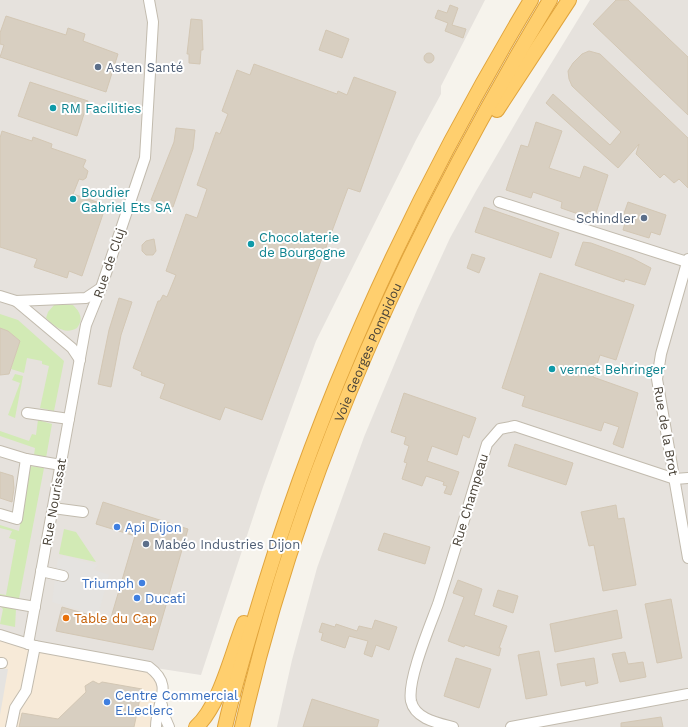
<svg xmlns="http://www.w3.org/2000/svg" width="688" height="727" viewBox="0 0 688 727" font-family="'Work Sans',sans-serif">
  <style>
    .commercial { fill: #f7ead8 }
    .industrial { fill: #e6e2dd }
    .green { fill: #d2eab5 }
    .parking { fill: #e5e3e0 }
    .building { fill: #d8cfc1; stroke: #d3c7b4 }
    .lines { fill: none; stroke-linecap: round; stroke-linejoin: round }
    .minor-casing { stroke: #c2bbae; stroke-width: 12 }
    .highway-casing { stroke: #e0a43c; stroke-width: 16 }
    .minor { stroke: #fff; stroke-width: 10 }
    .highway { stroke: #ffcf6e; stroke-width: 14 }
    .service-dot { fill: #5c6f8a; stroke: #fff; stroke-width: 1.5 }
    .culture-dot { fill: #0f9aa8; stroke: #fff; stroke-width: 1.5 }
    .shop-dot { fill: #3f7fe0; stroke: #fff; stroke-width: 1.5 }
    .food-dot { fill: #e8710a; stroke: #fff; stroke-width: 1.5 }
    .labels { text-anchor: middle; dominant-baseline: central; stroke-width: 4; stroke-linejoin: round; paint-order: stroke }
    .service-label { font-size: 13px; fill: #4e5e75; stroke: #fff; text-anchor: start }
    .culture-label { font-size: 13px; fill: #0d838f; stroke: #fff; text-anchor: start }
    .street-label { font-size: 13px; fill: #4b4439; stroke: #fff }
    .shop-label { font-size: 13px; fill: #366cbe; stroke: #fff; text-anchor: start }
    .food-label { font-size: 13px; fill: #c56008; stroke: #fff; text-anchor: start }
  </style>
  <rect width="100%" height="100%" fill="#f6f3ec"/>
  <path class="commercial" d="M0,634L149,667L163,687L157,727H0Z"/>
  <g class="industrial">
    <path d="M0,0H485L441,86V94L416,140L316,341L263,487L201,675L149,667L0,635Z"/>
    <path d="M590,0H688V727H277L292,660L317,568L364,437L417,310L450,238L476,191L530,98Z"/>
  </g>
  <g class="green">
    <path d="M55,304L73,305C80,312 84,319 77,328C65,335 55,327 46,318L48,312Z"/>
    <path d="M0,314L18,320L64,361L54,411L40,408L49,366L42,364V361L27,358L24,373L11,369L20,341L8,331L0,328Z"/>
    <path d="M15,374L23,376L15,418L8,415L20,383L12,380Z"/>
    <path d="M38,420L52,424L46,458L34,455L35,448L0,436V431L29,441L32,434L36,435Z"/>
    <path d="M30,466L44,468L19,599L0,596V594L6,595L16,540L9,538L12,531L0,528V525L19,531Z"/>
    <path d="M64,529L76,532L96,562L59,554Z"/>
    <path d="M0,606L16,609L15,627L0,624L3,609Z"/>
  </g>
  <g class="parking">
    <path d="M63,556L98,565L94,570L109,575L98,615L52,602L58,558L62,559Z"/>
    <path d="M0,668L8,669L0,715Z"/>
  </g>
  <g class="building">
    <path d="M616,0H628L688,57V115L593,24Z"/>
    <path d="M450,5L458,8L452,25L466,29L463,38L445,31L448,23L435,18L438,10L447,13Z"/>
    <path d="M6,16L66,35L68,28L85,34L83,41L118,54L106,92L0,57L4,45L0,44V33Z"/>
    <path d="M191,19L202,20L203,50H201L200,64L189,63V54H187Z"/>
    <path d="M326,30L349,39L342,58L319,50Z"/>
    <path d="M589,51L600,54L688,138V188L679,179L674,183L664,174L660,178L636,154L639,144L618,168L546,103L553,94L610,145L621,132L572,86L569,79L568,71L573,63L582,54Z"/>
    <circle cx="429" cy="58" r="5"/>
    <path d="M254,64L337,94L338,91L347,95L354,77L396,92L360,192L348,188L262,420L225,407L220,420L160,398L165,384L141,375L142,372L133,368L158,301H160L163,295L167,297L176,275L166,271L186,214L197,218L207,189L197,185L216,132L220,134L228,114L222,111L237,70L250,75Z"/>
    <path d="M30,82L88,101L77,136L18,116Z"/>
    <path d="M536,122L562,131L549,168L580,178L584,166L608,175L596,213L588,211L587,217L561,208L562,202L533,192L531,198L506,190L521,145L528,147Z"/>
    <path d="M176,128L195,130L193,149L173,207L151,200L174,142Z"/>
    <path d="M2,131L32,141L33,137L52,144L51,148L86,160L83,167L88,171L86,178L83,180L79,179L73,194L106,205L82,276L69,271L67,278L34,267L37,259L0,247V138Z"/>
    <path d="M628,202L666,215L660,235L651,232L649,238L623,230L625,223L621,222Z"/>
    <path d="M484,207L559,233L551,258L475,232Z"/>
    <path d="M154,239L156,251L153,255H146L142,251V245L146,241Z"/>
    <path d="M583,242L591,243L632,258L651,268L645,285L625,279L624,282L575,265Z"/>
    <path d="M472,254L485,258L479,273L467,268Z"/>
    <path d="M540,273L634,305L616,360L600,355L593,377L638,393L623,448L613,444L619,427L604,422L601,431L522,406L525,396L502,388Z"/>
    <path d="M119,298L132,302L121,335L111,387L98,384L109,330Z"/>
    <path d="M0,328L8,331L20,341L9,374L0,375Z"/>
    <path d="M404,393L476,418L469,438L463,435L457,455L432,446L427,461L459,472L451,495L444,493L447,486L443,485L444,482L426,476L422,486L402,479L407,463L404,462L409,446L404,444L406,437L391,432Z"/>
    <path d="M515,444L573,463L566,485L508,466Z"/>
    <path d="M0,472L13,476L14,488L12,502L0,498Z"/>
    <path d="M103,502L188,529L153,650L56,631L62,607L110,621L135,536L96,524Z"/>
    <path d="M616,505L618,519L624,518L636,585L603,591L594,545L589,546L581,512Z"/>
    <path d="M384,533L430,547L425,564L378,550Z"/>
    <path d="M458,580L482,589L474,615L507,626L499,648H501L499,656L465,645L464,647L448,641L464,597L453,593Z"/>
    <path d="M498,590L518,596L513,613L493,606Z"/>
    <path d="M671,599L682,658L657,663L645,604Z"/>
    <path d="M617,610L622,638L555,652L550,624Z"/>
    <path d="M375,620L397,627L389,650L376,645L372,657L364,654L368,641L349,636L345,648L321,640L323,633L319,632L322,623L335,627L336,624L357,631L359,626L372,629Z"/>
    <path d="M539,651L547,695L526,699L518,655Z"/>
    <path d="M625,652L628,664L643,662L646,677L620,682L612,654Z"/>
    <path d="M456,658L491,669L479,708L444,696Z"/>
    <path d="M594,658L598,683L586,686L585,681L561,686L557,664Z"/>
    <path d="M93,681L99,684L102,682L142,689L134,727H19L22,713L58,719L86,692L85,686Z"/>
    <path d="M312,699L379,720L377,727H303Z"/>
    <path d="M661,717L663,727H621V723Z"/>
  </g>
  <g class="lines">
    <g class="minor-casing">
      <g id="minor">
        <path d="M499,202L687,262"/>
        <path d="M688,259L661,354L657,379L688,558"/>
        <path d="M0,296L16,301L86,298L101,288"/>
        <path d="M16,301L72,348L80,360"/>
        <path d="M27,413L69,419"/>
        <path d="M0,451L26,459L61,465"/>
        <path d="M53,508L83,512"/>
        <path d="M0,514L17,519L26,459"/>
        <path d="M41,571L63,576"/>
        <path d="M0,601L35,607"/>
        <path d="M0,635L35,646L149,667C175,686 156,702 156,727"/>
        <path d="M28,644L86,325L101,288L145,158L153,22L149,0"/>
        <path d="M0,663H2"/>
        <path d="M162,705L163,713L169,727"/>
        <path d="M11,727L15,708L26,691L35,646"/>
        <path d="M453,727C438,723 415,719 411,701C407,680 430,626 438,604C455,551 471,497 487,444L500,429L515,426L675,479L688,478"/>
        <path d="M511,727L688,694"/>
      </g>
    </g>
    <g class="highway-casing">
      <g id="highway">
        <path d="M497,110L569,0"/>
        <path d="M196,727C220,706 232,652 244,623"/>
        <path d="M225,727C236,678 251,630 266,581C329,377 421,183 531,0"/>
        <path id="s1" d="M242,727C301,466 413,228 550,0"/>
      </g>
    </g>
    <use href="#minor" class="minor"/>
    <use href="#highway" class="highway"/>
  </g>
  <g class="service-dot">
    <circle cx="98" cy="67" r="4"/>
    <circle cx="644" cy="218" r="4"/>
    <circle cx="146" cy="544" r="4"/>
  </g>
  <g class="culture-dot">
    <circle cx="53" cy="108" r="4"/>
    <circle cx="73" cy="199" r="4"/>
    <circle cx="251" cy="244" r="4"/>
    <circle cx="552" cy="369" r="4"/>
  </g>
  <g class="shop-dot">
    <circle cx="117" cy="527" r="4"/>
    <circle cx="142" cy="583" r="4"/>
    <circle cx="137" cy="598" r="4"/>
    <circle cx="107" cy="702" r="4"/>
  </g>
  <circle class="food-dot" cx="66" cy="618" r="4"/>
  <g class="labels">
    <g class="service-label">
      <text x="106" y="67">Asten Santé</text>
      <text x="636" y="218" text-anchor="end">Schindler</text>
      <text x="154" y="544">Mabéo Industries Dijon</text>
    </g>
    <g class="culture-label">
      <text x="61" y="108">RM Facilities</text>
      <text x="81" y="192">Boudier<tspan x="81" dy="15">Gabriel Ets SA</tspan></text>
      <text x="259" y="237">Chocolaterie<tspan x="259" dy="15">de Bourgogne</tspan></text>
      <text x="560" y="369">vernet Behringer</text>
    </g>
    <g class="street-label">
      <text transform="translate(109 263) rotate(-71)">Rue de Cluj</text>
      <text stroke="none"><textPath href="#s1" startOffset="396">Voie Georges Pompidou</textPath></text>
      <text transform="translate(666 431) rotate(80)">Rue de la Brot</text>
      <text transform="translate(470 500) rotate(-73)">Rue Champeau</text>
      <text transform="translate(54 502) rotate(-80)">Rue Nourissat</text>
    </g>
    <g class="shop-label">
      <text x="125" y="527">Api Dijon</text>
      <text x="134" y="583" text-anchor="end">Triumph</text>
      <text x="145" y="598">Ducati</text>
      <text x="115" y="695">Centre Commercial<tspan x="115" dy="15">E.Leclerc</tspan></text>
    </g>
    <g class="food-label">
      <text x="74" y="618">Table du Cap</text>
    </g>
  </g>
</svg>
